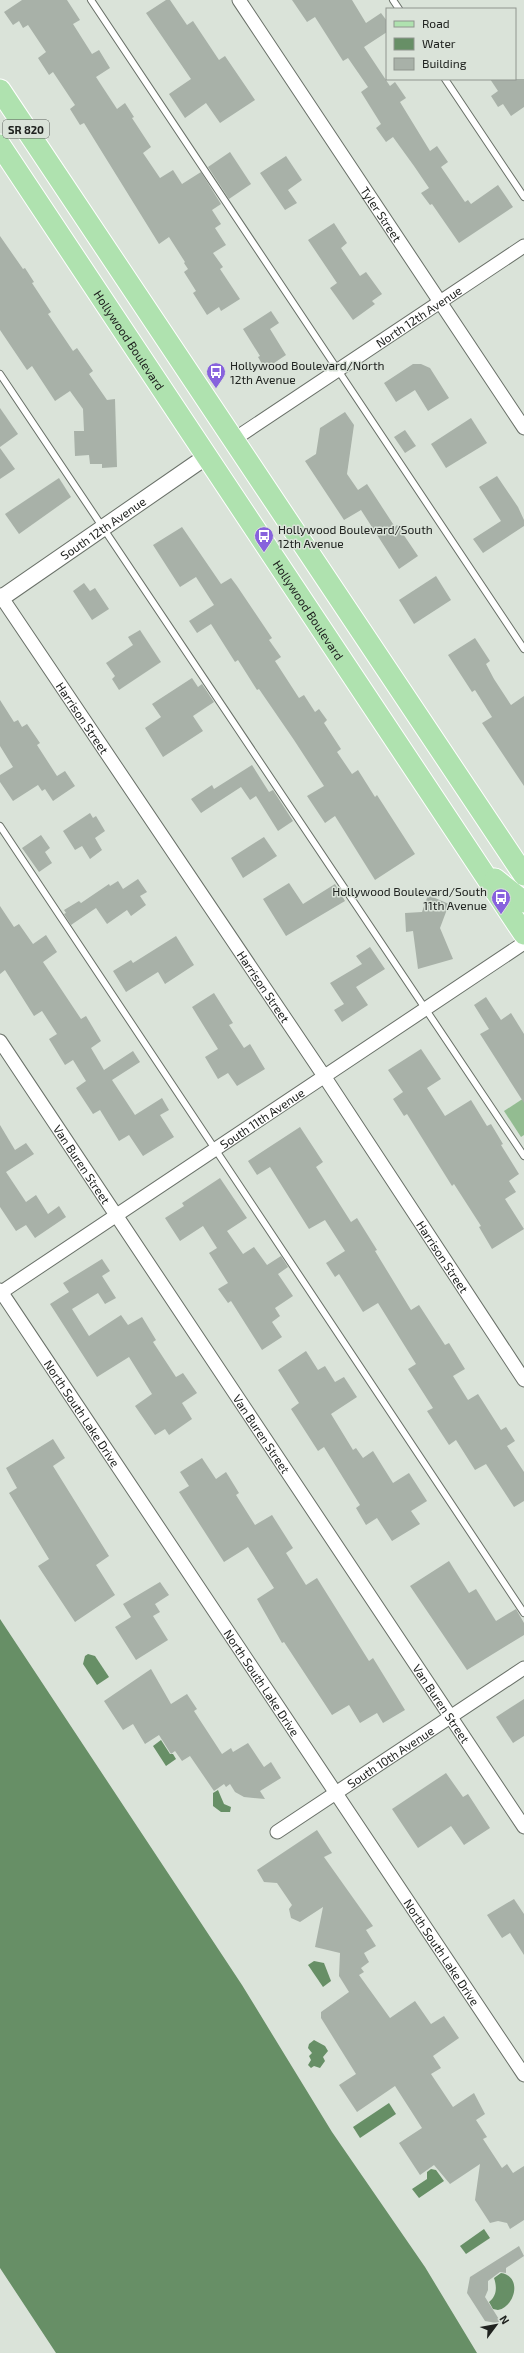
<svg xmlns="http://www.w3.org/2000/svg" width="524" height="2353" viewBox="0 0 524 2353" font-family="'Exo 2',sans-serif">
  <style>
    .green { fill: #93bc91 }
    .water { fill: #678f66 }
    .building { fill: #a8b1a8 }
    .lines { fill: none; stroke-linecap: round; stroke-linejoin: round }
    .service-casing { stroke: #697068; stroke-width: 8 }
    .minor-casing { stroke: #697068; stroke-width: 15 }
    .tertiary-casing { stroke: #697068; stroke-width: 18 }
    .primary-casing { stroke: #fff; stroke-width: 23 }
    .service { stroke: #fff; stroke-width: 6 }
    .minor { stroke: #fff; stroke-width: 13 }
    .tertiary { stroke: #fff; stroke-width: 16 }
    .primary { stroke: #afe2af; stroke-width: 21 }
    .labels { text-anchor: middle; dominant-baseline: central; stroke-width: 3; stroke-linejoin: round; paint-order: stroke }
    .shield { fill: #dae3d9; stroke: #585d58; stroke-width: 1 }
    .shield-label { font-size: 11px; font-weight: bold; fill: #202320 }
    .street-label { font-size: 12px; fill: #202320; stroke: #dae3d9 }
    .poi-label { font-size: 12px; fill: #202320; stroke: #dae3d9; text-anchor: start }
  </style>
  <rect width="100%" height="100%" fill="#dae3d9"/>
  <path class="green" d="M524,1098V1135L521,1137L504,1111Z"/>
  <g class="water">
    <path d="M0,1619L242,1985L332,2132L425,2267L477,2353H56L0,2268Z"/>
    <path d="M88,1654L95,1656L109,1677L97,1685L83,1664L85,1656Z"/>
    <path d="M161,1740L170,1754H173L176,1759L166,1766L153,1746Z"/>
    <path d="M218,1790L224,1804L231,1807L230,1812H221L213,1806V1793Z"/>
    <path d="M314,1961L324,1963L331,1981L323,1987L308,1965Z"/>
    <path d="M314,2040L325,2046L328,2051L323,2057L325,2061L320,2068L314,2066L311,2068L308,2065L311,2060L309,2056L312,2053L308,2048L309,2044Z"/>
    <path d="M389,2103L396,2114L360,2138L353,2127Z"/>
    <path d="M431,2169L436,2170L444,2181L419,2198L412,2189L427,2179V2172Z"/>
    <path d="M484,2229L490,2238L466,2254L460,2246Z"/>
    <path d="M501,2273C522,2276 516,2306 498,2310L493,2309L489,2302C497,2296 497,2287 494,2278Z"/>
  </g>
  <g class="building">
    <path d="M22,0H67L80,20L73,24L92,54L99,50L110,68L96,77L117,109L125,103L134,117L132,118L151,147L143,153L160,178L173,170L182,184L201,172L221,204L212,210L221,224L215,228L226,245L213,253L223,267L220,269L240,299L221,311L219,307L207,315L193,293L196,291L184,272L188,269L184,263L185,262L169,237L159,244L84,123L80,125L70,109L75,105L53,72L49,75L38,58L46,52L28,25L23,28L19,21L13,25L4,12Z"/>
    <path d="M166,0H170L187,25L193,21L219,60L225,56L255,100L220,123L206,103L185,118L169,94L191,79L146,13Z"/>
    <path d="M292,0H352L366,23L381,13L387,21V32L364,47L390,86L395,82L406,98L400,102L430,151L437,146L448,162L441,167L465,202L468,200L471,204L498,185L513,207L459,243L432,204L430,205L421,193L429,188L414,166L393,137L386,142L376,128L381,124L361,92L368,87L348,58L343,61L315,17L307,22Z"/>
    <path d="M490,79H524V107L511,116L503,104L498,107L491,96L498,91Z"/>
    <path d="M230,152L251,184L229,199L208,167Z"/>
    <path d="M286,156L302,180L288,190L297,203L285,210L260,173Z"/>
    <path d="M334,223L347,243L341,248L360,276L366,272L382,294L372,301L375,304L353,320L330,288L337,283L308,240Z"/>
    <path d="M0,236L23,269L25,268L34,282L32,283L51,312L48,314L73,351L77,348L93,371L89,374L107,400L115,399L117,467L102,468V464H90L89,455L75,456L74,431H84L83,409L70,391L55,401L32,366L27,370L0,330Z"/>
    <path d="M271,311L279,323L270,329L286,355L265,369L258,357L260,356L243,329Z"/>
    <path d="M413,364H421L430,368L449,398L428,411L415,390L396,402L384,383Z"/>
    <path d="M0,408L18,434L0,447Z"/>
    <path d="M345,412L354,425L347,474L358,490L367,484L395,527L397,525L418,556L399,569L361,510L344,520L305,461L316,454L320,428Z"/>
    <path d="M471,418L487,443L446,468L431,444Z"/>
    <path d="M405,430L416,446L405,453L394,437Z"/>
    <path d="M0,448L15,469L0,479Z"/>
    <path d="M497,476L518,507L524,520V526L483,553L473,539L501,521L479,487Z"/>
    <path d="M59,478L71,497L19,534L5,514Z"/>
    <path d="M182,527L221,584L231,578L237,586L272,638L269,640L281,657L275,661L299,698L304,695L315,712L319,709L327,720L324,723L341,749L337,752L352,774L358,770L375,797L377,795L415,854L375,880L335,816L325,823L307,796L324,786L294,740L259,689L257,690L238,660L235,662L211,624L197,633L189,621L214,605L196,577L180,587L153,545Z"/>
    <path d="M436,576L451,600L414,624L399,600Z"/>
    <path d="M84,583L90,591L95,588L109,609L92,620L73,591Z"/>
    <path d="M140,630L161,662L119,690L112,679L115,676L106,663L133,645L128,637Z"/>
    <path d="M475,638L490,661L486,664L494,679L511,705L524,696V786L482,723L492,717L475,690L472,692L448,655Z"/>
    <path d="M192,678L198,687L202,684L214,702L193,716L203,731L163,757L145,728L161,717L152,704Z"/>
    <path d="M0,700L14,722L18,720L22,727L27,724L40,743L37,745L57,776L65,771L75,786L53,801L45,789L42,791L38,785L13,801L0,782V775L13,767L0,746Z"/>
    <path d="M252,765L269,792L273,790L293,821L278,831L256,796L250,800L241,787L201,813L191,799L212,785L214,789Z"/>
    <path d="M90,813L93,818L96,816L105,831L95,838L102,850L90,859L82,846L75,850L63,831Z"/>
    <path d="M41,835L50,848L45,852L52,863L39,872L22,848Z"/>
    <path d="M264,837L277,856L243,878L231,858Z"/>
    <path d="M138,879L147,892L140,896L146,905L131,916L127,910L107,924L96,908L71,925L64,914L66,913L64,910L79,901L81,903L109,884L110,886L118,881L123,889Z"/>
    <path d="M289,883L303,904L335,884L345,901L286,936L263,899Z"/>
    <path d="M428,895L449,904L440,928L453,959L418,969L413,931L406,932L405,913L422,912Z"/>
    <path d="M0,906L14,927L19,924L33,944L46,935L57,952L43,962L81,1019L86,1016L101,1041L91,1048L104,1070L133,1051L140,1062L112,1080L135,1115L162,1098L169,1110L160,1115L174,1137L143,1156L129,1135L119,1141L100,1110L93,1114L76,1088L86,1081L73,1060L65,1065L49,1039L57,1034L42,1011L34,1016L5,970L0,974Z"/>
    <path d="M176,936L194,965L165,984L158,972L126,992L113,971L131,960L133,963Z"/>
    <path d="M370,947L385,969L356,987L368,1005L342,1022L334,1010L344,1004L330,983L362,964L356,956Z"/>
    <path d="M214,993L233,1023L229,1025L244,1048L250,1044L265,1069L237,1086L228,1073L218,1079L205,1057L218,1049L192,1007Z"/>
    <path d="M486,997L501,1020L511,1013L524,1034V1103L480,1034L489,1029L474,1005Z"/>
    <path d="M421,1049L441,1079L427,1088L445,1116L471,1100L487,1126L491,1124L503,1144L501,1145L519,1174L509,1181L516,1192L505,1199L524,1229L492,1249L479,1227L481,1226L454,1184L452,1186L407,1114L404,1116L393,1099L403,1092L388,1070Z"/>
    <path d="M0,1125L15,1150L26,1143L34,1154L6,1172L26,1202L36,1195L48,1214L59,1206L66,1217L35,1238L26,1225L16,1231L0,1207Z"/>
    <path d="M300,1127L323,1162L316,1167L351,1222L357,1218L377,1250L375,1251L411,1310L419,1305L445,1345L449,1343L465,1369L453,1376L468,1400L478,1394L501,1430L506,1427L515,1441L507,1446L524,1472V1501L514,1507L486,1464L475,1470L456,1440L449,1445L427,1411L433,1408L408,1369L416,1364L378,1303L363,1312L339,1274L335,1277L326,1263L345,1251L325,1220L309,1229L270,1167L257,1175L248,1161Z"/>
    <path d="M220,1178L247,1218L227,1231L243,1254L254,1247L267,1265L281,1256L288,1267L278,1274L293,1296L275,1308L280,1316L272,1322L282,1337L262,1350L231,1301L228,1303L218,1289L228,1283L209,1253L217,1248L203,1226L180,1241L165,1218L184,1206L182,1203Z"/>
    <path d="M102,1259L110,1271L102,1276L116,1298L105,1304L98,1293L72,1309L89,1336L121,1315L128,1325L142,1317L156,1340L153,1342L176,1377L183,1373L197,1393L182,1403L192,1419L169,1435L165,1429L155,1435L135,1406L152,1394L129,1357L97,1377L50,1304L69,1292L63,1283Z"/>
    <path d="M306,1351L318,1370L325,1366L335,1382L344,1377L357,1397L331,1414L353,1450L356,1448L363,1458L373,1451L393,1483L409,1473L427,1501L411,1511L420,1524L392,1541L377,1518L366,1525L356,1508L360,1505L324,1447L318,1451L291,1409L299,1403L278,1370Z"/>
    <path d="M53,1439L65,1458L53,1466L109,1556L96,1565L115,1595L75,1622L38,1566L49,1559L9,1493L17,1488L6,1468Z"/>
    <path d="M202,1458L216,1479L226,1472L239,1493L236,1495L255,1525L272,1515L293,1548L286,1553L306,1585L317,1578L369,1661L373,1658L405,1710L383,1723L377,1713L360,1723L349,1705L332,1715L284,1642L282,1643L257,1599L274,1588L248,1547L224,1562L179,1492L189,1486L180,1472Z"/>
    <path d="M449,1561L469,1593L476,1589L496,1621L516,1609L524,1623V1635L467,1670L410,1586Z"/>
    <path d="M160,1582L169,1595L155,1604L160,1612L153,1616L168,1640L136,1660L115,1627L131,1617L123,1604Z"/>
    <path d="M151,1669L171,1704L187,1694L197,1709L194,1711L222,1754L231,1748L233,1752L248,1743L264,1767L271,1762L281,1778L260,1791L265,1799L244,1797L235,1792L230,1784L226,1787L224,1784L214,1791L190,1756L182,1761L175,1751L171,1754L159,1735L145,1744L133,1724L123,1730L104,1701Z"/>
    <path d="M524,1699V1736L513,1743L496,1717Z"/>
    <path d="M446,1773L463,1797L468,1794L490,1828L464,1845L451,1826L418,1848L392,1809Z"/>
    <path d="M317,1830L332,1853L324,1857L373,1926L366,1930L376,1946L364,1953L369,1962L361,1968L364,1972L359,1975L390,2018L415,2001L431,2024L444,2016L459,2038L433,2056L441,2068L431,2074L453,2107L474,2093L485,2114L476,2120L487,2137L483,2139L502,2168L507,2164L513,2173L524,2166V2220L510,2229L507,2223L498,2221L490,2223L475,2200L480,2164L450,2184L434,2165L420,2175L399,2143L422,2128L395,2086L357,2112L339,2085L356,2074L321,2018V2012L349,1992L339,1976L340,1953L315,1947L323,1907L300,1922L291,1918L289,1909L292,1905L277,1883L264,1882L257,1870Z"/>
    <path d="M514,1899L524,1914V1955L510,1933L502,1938L487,1915Z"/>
    <path d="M519,2246L524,2256L506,2268V2273L500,2272L488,2281V2290L485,2297L502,2324L485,2321L467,2293L470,2277Z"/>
  </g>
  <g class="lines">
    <g class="service-casing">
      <g id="service">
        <path d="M91,0L524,649"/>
        <path d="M393,0L399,9"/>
        <path d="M445,79L524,197"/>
        <path d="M0,374L524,1156"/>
        <path d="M0,826L524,1613"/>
      </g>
    </g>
    <g class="minor-casing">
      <g id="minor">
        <path id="s1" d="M239,0L524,428"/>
        <path id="s2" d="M233,440L524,246"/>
        <path id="s3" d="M0,595L324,1076L524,1380"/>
        <path id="s4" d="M0,1041L524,1827"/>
        <path id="s5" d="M0,1290L524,2075"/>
        <path id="s6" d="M0,1293L524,943"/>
        <path id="s7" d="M277,1832L524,1668"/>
      </g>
    </g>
    <g class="tertiary-casing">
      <g id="tertiary">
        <path id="s8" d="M0,599L207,456"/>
      </g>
    </g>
    <g class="primary-casing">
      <g id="primary">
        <path d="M0,90L524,875"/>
        <path id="s9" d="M0,145L524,934"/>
        <path d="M495,879L524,902"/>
      </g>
    </g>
    <use href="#service" class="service"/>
    <use href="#minor" class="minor"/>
    <use href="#tertiary" class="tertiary"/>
    <use href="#primary" class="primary"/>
  </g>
  <defs>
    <g id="bus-pin" transform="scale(1)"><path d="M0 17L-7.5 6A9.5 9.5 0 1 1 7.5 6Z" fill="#8762dd" stroke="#dae3d9"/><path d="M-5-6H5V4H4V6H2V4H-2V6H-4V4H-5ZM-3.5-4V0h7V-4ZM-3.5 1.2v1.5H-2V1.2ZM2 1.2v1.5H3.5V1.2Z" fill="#fff"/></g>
  </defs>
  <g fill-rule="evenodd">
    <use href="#bus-pin" x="216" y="372"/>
    <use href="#bus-pin" x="264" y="536"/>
    <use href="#bus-pin" x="501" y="898"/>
  </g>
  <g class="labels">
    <rect class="shield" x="3" y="120" width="46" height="18" rx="3"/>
    <g class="shield-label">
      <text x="26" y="129">SR 820</text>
    </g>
    <g class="street-label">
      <text stroke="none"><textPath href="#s1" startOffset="257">Tyler Street</textPath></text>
      <text stroke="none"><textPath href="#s2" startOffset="223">North 12th Avenue</textPath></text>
      <text stroke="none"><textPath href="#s9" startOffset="234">Hollywood Boulevard</textPath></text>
      <text stroke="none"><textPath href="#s8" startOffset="125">South 12th Avenue</textPath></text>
      <text stroke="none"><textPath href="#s9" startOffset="558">Hollywood Boulevard</textPath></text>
      <text stroke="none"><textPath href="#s3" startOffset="148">Harrison Street</textPath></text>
      <text stroke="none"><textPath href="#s3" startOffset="472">Harrison Street</textPath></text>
      <text stroke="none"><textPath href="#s6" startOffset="315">South 11th Avenue</textPath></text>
      <text stroke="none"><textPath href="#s4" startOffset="148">Van Buren Street</textPath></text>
      <text stroke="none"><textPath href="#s3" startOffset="796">Harrison Street</textPath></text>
      <text stroke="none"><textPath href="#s5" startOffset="148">North South Lake Drive</textPath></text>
      <text stroke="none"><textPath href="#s4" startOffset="472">Van Buren Street</textPath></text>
      <text stroke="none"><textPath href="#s5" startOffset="472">North South Lake Drive</textPath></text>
      <text stroke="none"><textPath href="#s4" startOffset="796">Van Buren Street</textPath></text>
      <text stroke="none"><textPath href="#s7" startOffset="136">South 10th Avenue</textPath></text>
      <text stroke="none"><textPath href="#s5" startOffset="796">North South Lake Drive</textPath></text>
    </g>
    <g class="poi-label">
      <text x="230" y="365">Hollywood Boulevard/North<tspan x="230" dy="14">12th Avenue</tspan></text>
      <text x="278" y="529">Hollywood Boulevard/South<tspan x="278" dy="14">12th Avenue</tspan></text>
      <text x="487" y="891" text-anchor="end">Hollywood Boulevard/South<tspan x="487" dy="14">11th Avenue</tspan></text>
    </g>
  </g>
  <rect x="386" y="8" width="130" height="72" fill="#dae3d9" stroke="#90968f"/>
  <rect x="394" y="21" width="20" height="6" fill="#afe2af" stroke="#90968f"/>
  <text x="422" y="28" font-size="12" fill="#202320">Road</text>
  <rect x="394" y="38" width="20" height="12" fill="#678f66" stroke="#90968f"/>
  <text x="422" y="48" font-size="12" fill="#202320">Water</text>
  <rect x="394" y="58" width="20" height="12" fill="#a8b1a8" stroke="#90968f"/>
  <text x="422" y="68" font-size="12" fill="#202320">Building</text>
  <g transform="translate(496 2325) rotate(58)" stroke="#dae3d9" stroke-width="3" paint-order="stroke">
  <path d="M0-3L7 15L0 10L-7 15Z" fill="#202320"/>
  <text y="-6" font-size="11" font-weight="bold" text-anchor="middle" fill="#202320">N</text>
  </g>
</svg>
